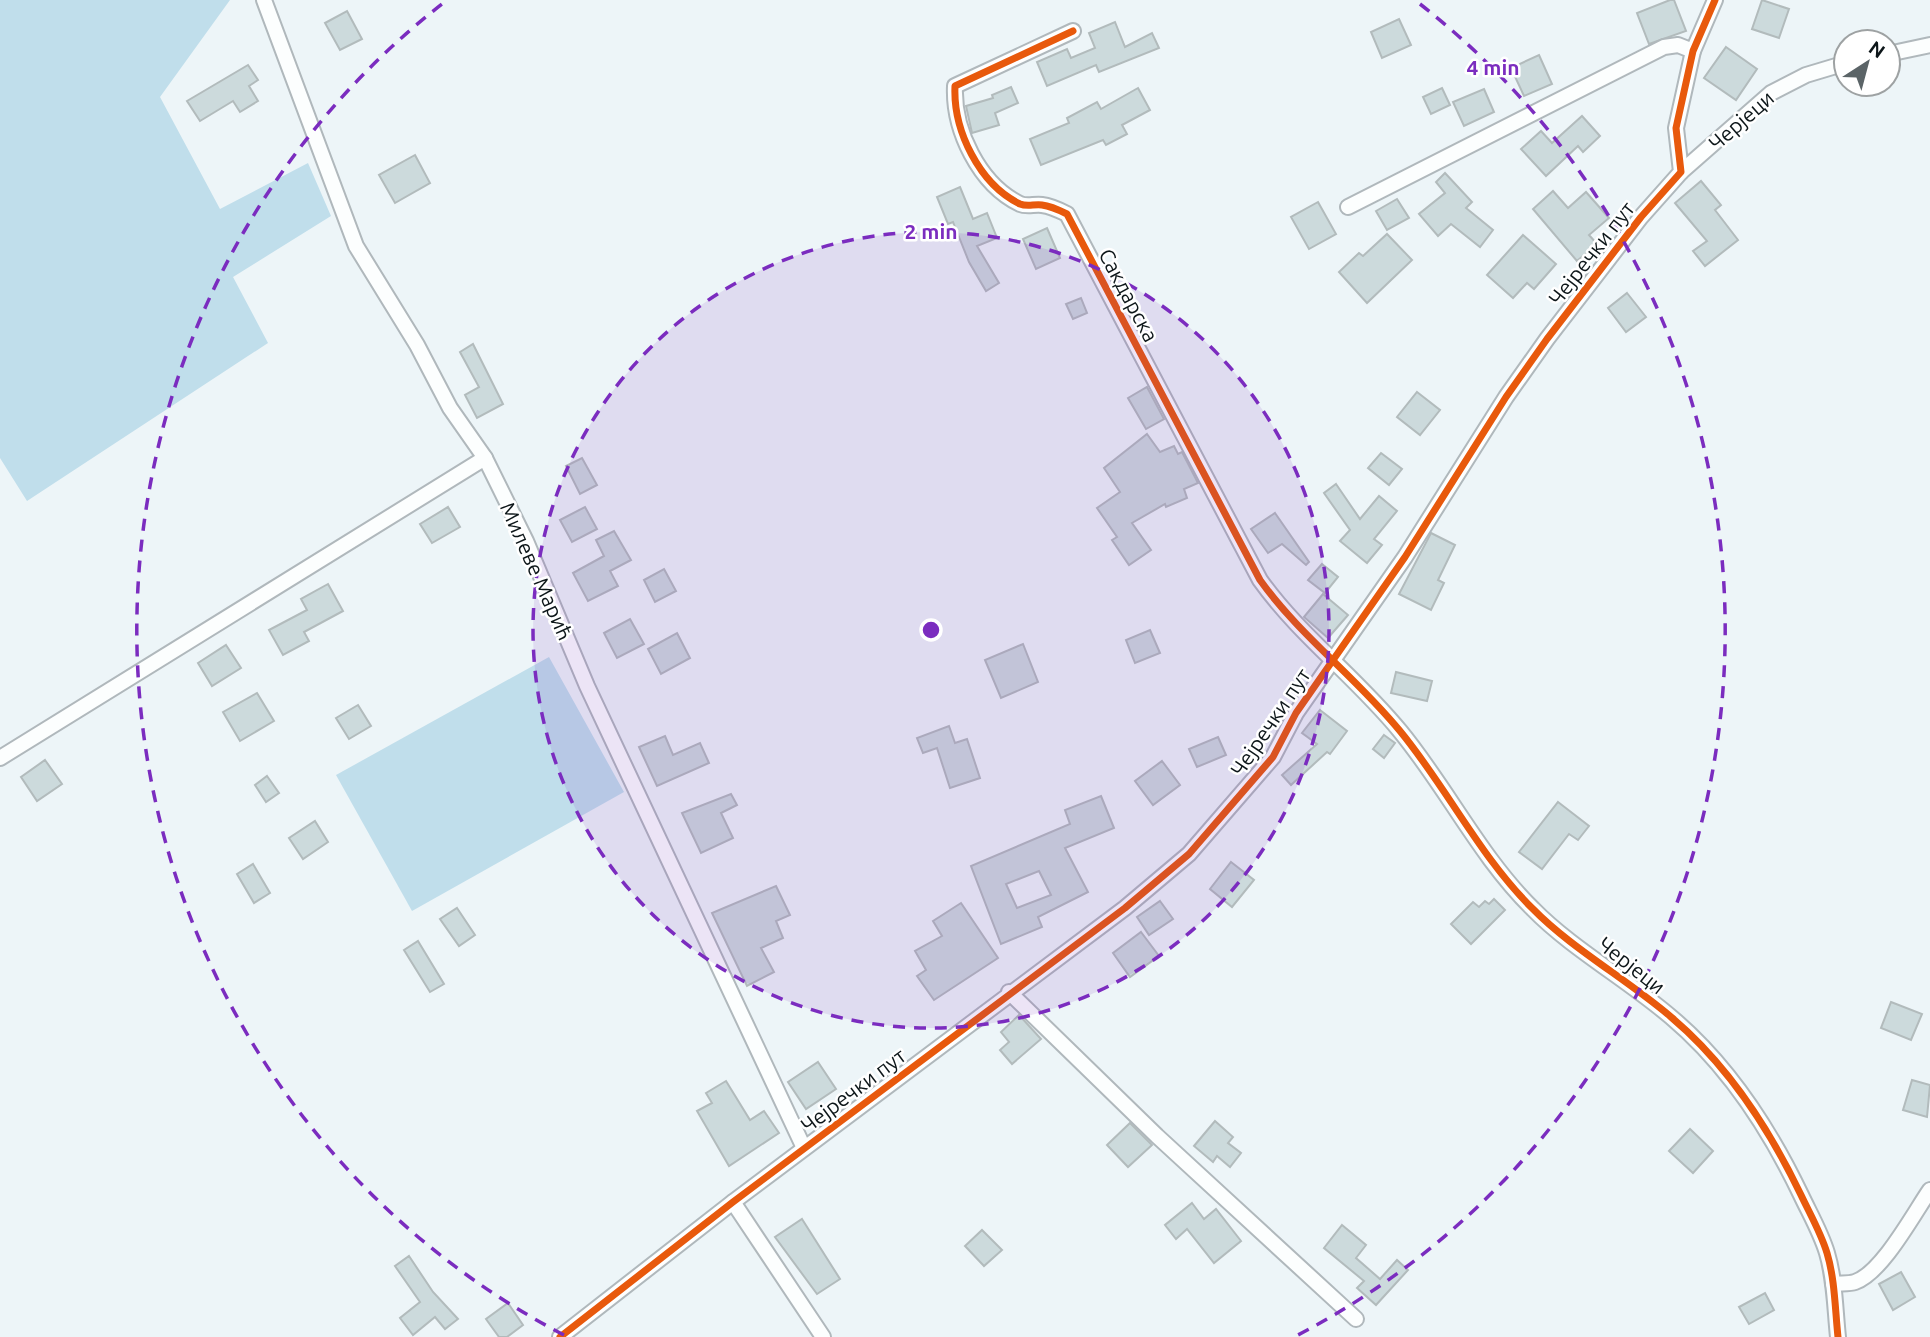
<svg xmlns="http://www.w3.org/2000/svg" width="1930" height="1337" viewBox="0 0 1930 1337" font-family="Ubuntu,sans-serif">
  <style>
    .forest { fill: #c0deeb }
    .building { fill: #ccdadc; stroke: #b2bbbc; stroke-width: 2; fill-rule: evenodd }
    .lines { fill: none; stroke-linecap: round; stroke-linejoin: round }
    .minor-casing { stroke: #b0b8bc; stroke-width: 18 }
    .minor { stroke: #fcfefe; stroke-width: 14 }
    .cycleway-casing { stroke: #fff; stroke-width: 11 }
    .cycleway { stroke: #e8590c; stroke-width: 7 }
    .ring { fill: none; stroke: #7b2cbf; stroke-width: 3.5; stroke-dasharray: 12 9 }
    .labels { text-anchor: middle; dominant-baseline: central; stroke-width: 5; stroke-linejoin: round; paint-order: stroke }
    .street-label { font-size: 21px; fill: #0d1619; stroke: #fff }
    .centre { fill: #7b2cbf; stroke: #fff; stroke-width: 3.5 }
    .ring-label { font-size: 21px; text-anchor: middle; font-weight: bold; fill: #7b2cbf; stroke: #fff; stroke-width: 5; stroke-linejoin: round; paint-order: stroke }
  </style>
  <rect width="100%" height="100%" fill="#edf5f8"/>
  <g class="forest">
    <path d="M0,0H230L160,97L220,209L308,163L331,216L233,277L268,343L27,501L0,458Z"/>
    <path d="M549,657L624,792L412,911L336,775Z"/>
  </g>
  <g class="building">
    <path d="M1670,0H1674L1686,31L1649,44L1637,13Z"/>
    <path d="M1762,0L1789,9L1779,38L1752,29Z"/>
    <path d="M347,11L362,39L340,50L325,23Z"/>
    <path d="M1399,19L1411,45L1382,58L1371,32Z"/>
    <path d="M1115,22L1125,47L1152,33L1159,48L1099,72L1096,65L1047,86L1037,62L1067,49L1071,58L1095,48L1089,33Z"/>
    <path d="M1726,47L1757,69L1736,100L1704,78Z"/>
    <path d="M1539,55L1552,84L1524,96L1511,68Z"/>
    <path d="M248,65L258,80L249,86L258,101L240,112L233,101L200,121L187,101Z"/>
    <path d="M1011,87L1018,103L995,113L999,125L972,133L966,106L993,98L992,95Z"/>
    <path d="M1138,88L1150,110L1122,125L1127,134L1106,145L1103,140L1041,165L1030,139L1069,123L1067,118L1097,102L1101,109Z"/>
    <path d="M1442,88L1450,105L1431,114L1423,97Z"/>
    <path d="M1484,89L1494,112L1464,126L1453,102Z"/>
    <path d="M1582,116L1600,136L1583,152L1578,146L1546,176L1521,149L1541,131L1552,143Z"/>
    <path d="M415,155L430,183L395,203L379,175Z"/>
    <path d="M1445,173L1472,202L1466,208L1493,230L1480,247L1451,224L1438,236L1419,214L1445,193L1436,182Z"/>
    <path d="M1701,181L1721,205L1715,210L1738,240L1705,266L1693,251L1707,241L1675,203Z"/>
    <path d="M960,187L973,219L987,213L997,238L977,246L999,283L986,291L969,262L953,222L948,224L937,197Z"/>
    <path d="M1553,191L1568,208L1586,192L1609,218L1589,235L1597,244L1577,261L1533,209Z"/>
    <path d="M1397,199L1409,218L1387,230L1376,211Z"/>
    <path d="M1318,202L1336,234L1309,249L1291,217Z"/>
    <path d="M1047,228L1060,258L1036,269L1023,239Z"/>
    <path d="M1387,234L1412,260L1367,303L1339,272L1359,253L1363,256Z"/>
    <path d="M1523,235L1556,264L1534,289L1527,283L1513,298L1487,275Z"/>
    <path d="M1627,293L1646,317L1626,332L1608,308Z"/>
    <path d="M1081,298L1087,313L1073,319L1066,304Z"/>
    <path d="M473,344L503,404L477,418L465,395L479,387L460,352Z"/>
    <path d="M1147,387L1164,419L1146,429L1128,398Z"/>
    <path d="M1417,392L1440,410L1420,435L1397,417Z"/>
    <path d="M1147,434L1160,452L1174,446L1178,454L1182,452L1198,483L1184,489L1187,498L1166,507L1165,504L1132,523L1151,550L1129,565L1112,540L1117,537L1097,508L1120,492L1104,468Z"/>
    <path d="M1381,453L1402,469L1389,485L1368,468Z"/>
    <path d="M582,458L597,485L580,494L566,466Z"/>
    <path d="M1336,484L1360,519L1379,496L1397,511L1374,539L1382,545L1367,563L1340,541L1350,530L1324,493Z"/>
    <path d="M448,507L460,527L432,543L420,524Z"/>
    <path d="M585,507L597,529L572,542L560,520Z"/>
    <path d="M1275,513L1309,562L1306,565L1282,544L1268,553L1251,529Z"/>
    <path d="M614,531L631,560L610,571L618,586L588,601L573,573L604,556L596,540Z"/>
    <path d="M1431,533L1455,545L1438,580L1444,583L1431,610L1399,594Z"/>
    <path d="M1322,564L1338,577L1325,593L1308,580Z"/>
    <path d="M664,569L676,591L655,602L644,580Z"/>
    <path d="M328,584L343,611L304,632L309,641L283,655L269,630L307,610L301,599Z"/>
    <path d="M1323,594L1348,615L1328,638L1304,617Z"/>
    <path d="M630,619L644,644L617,658L604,633Z"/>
    <path d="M1150,630L1160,653L1135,663L1126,640Z"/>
    <path d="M677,633L690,658L661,674L648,649Z"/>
    <path d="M1023,644L1038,682L1001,698L985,660Z"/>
    <path d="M226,645L241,668L212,686L198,663Z"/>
    <path d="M1396,672L1432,681L1427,701L1391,693Z"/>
    <path d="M257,693L274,721L240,741L223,712Z"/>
    <path d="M358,705L371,726L349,739L336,718Z"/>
    <path d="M1320,710L1347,731L1330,754L1327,752L1291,785L1282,775L1317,744L1302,733Z"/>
    <path d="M949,726L955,743L967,739L980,778L950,788L937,748L923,753L917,738Z"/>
    <path d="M1384,735L1395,743L1384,758L1373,749Z"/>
    <path d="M665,736L673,755L700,743L709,763L657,786L639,747Z"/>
    <path d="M1218,737L1226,755L1197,767L1189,749Z"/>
    <path d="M45,760L62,784L37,801L21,777Z"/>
    <path d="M1162,761L1180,785L1153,805L1135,781Z"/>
    <path d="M267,776L279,793L266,802L255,785Z"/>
    <path d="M731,794L737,805L721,813L733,838L701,853L682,813Z"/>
    <path d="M1101,796L1114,828L1065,848L1088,892L1038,917L1042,927L1001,944L971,866L1070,824L1065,810ZM1039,871L1051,895L1017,908L1006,884Z"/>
    <path d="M1558,802L1589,826L1578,840L1569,834L1542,869L1519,852Z"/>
    <path d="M315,821L328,842L303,859L289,838Z"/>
    <path d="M1231,862L1254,880L1232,907L1210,889Z"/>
    <path d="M253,864L270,893L254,903L237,874Z"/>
    <path d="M776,886L790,915L776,921L783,938L761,948L774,972L747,986L712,913Z"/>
    <path d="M1494,899L1505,910L1471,944L1451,924L1473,902L1479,907L1485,901L1489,904Z"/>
    <path d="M1160,901L1173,919L1149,935L1137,917Z"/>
    <path d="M961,903L998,958L934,1000L917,976L926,970L915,951L942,936L933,921Z"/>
    <path d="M457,908L475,935L459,946L440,919Z"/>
    <path d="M1141,932L1159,956L1130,977L1113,953Z"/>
    <path d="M418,941L444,984L430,992L404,950Z"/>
    <path d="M1891,1002L1922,1014L1911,1040L1881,1028Z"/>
    <path d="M1019,1015L1041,1039L1012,1064L1000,1050L1009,1042L1001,1032Z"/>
    <path d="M818,1062L836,1089L806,1109L788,1082Z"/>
    <path d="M1912,1080L1930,1085L1927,1117L1903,1110Z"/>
    <path d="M726,1081L750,1120L764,1111L779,1133L729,1166L697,1111L712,1103L706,1093Z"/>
    <path d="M1215,1121L1233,1137L1228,1143L1241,1153L1230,1167L1217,1156L1213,1162L1194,1146Z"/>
    <path d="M1130,1123L1152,1145L1128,1167L1107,1145Z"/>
    <path d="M1690,1129L1713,1151L1693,1173L1669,1151Z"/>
    <path d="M1192,1203L1204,1219L1216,1209L1241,1241L1214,1263L1187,1229L1176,1239L1165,1225Z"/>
    <path d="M802,1219L840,1279L817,1294L775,1237Z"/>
    <path d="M1342,1225L1366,1245L1356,1258L1380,1279L1397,1260L1408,1270L1376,1305L1357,1288L1364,1281L1324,1248Z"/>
    <path d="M982,1230L1002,1250L984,1266L965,1246Z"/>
    <path d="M409,1256L433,1292L458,1319L445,1329L435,1317L413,1335L400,1318L420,1302L395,1266Z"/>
    <path d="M1901,1272L1915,1297L1893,1310L1879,1284Z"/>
    <path d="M1765,1293L1774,1310L1749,1324L1739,1307Z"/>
    <path d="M508,1303L523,1325L507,1337H499L486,1319Z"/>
  </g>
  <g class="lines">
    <g class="minor-casing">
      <g id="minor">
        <path d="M264,0L356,246L417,345L450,408L485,458L526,541L587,686L804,1148"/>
        <path d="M1073,31L955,86C953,130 979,184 1020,204C1027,207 1034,204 1042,205C1051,206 1059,210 1067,214L1260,580C1300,636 1356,677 1400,731C1447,788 1480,857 1533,909C1571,948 1628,980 1671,1017C1728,1065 1769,1128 1801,1195C1810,1214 1821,1233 1827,1253C1835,1280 1835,1309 1838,1337"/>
        <path d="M1888,54L1930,45"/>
        <path d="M1681,172L1771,93L1806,75L1846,63"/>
        <path d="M1348,207L1664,47L1678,45L1693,51"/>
        <path d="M0,758L485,458"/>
        <path d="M1009,992L1157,1136L1356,1319"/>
        <path d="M733,1202L823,1337"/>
        <path d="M1833,1284C1840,1283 1849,1284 1855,1282C1882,1273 1914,1213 1930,1190"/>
        <path d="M560,1337L733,1202L1125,908L1189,854L1273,757L1296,713L1405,557L1506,397L1547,339L1641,217L1681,172L1676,128L1693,51L1715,0"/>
      </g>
    </g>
    <use href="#minor" class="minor"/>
    <g class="cycleway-casing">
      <g id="cycleway">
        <path d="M1073,31L955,86C953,130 979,184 1020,204C1027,207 1034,204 1042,205C1051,206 1059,210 1067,214L1260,580C1300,636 1356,677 1400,731C1447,788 1480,857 1533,909C1571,948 1628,980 1671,1017C1728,1065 1769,1128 1801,1195C1810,1214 1821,1233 1827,1253C1835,1280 1835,1309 1838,1337"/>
        <path d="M560,1337L733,1202L1125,908L1189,854L1273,757L1296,713L1405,557L1506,397L1547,339L1641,217L1681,172L1676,128L1693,51L1715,0"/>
      </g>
    </g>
    <use href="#cycleway" class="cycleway"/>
  </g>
  <circle cx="931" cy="630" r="398" fill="#7b2cbf" fill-opacity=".12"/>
  <g class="ring">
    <circle cx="931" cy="630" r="398"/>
    <path d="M564 1335A795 795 0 0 1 442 4M1420 4A795 795 0 0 1 1298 1335"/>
  </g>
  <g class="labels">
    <g class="street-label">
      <text transform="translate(1741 120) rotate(-41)">Черјеци</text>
      <text transform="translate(1591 253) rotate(-52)">Чејречки пут</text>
      <text transform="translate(1129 295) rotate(62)">Сакдарска</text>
      <text transform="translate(537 571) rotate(66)">Милеве Мaрић</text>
      <text transform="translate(1270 722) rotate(-56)">Чејречки пут</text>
      <text transform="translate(1632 965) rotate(38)">Черјеци</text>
      <text transform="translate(853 1090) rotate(-37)">Чејречки пут</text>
    </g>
  </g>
  <circle cx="931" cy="630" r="10" class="centre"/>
  <g class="ring-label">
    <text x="1493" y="75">4 min</text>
    <text x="931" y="239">2 min</text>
  </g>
  <g transform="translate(1867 63) rotate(36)"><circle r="33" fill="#ffffff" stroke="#9ea2a3" stroke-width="2"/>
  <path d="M0-5L12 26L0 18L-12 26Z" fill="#5b6467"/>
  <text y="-10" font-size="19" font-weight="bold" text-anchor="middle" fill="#0d1619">N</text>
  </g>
</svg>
